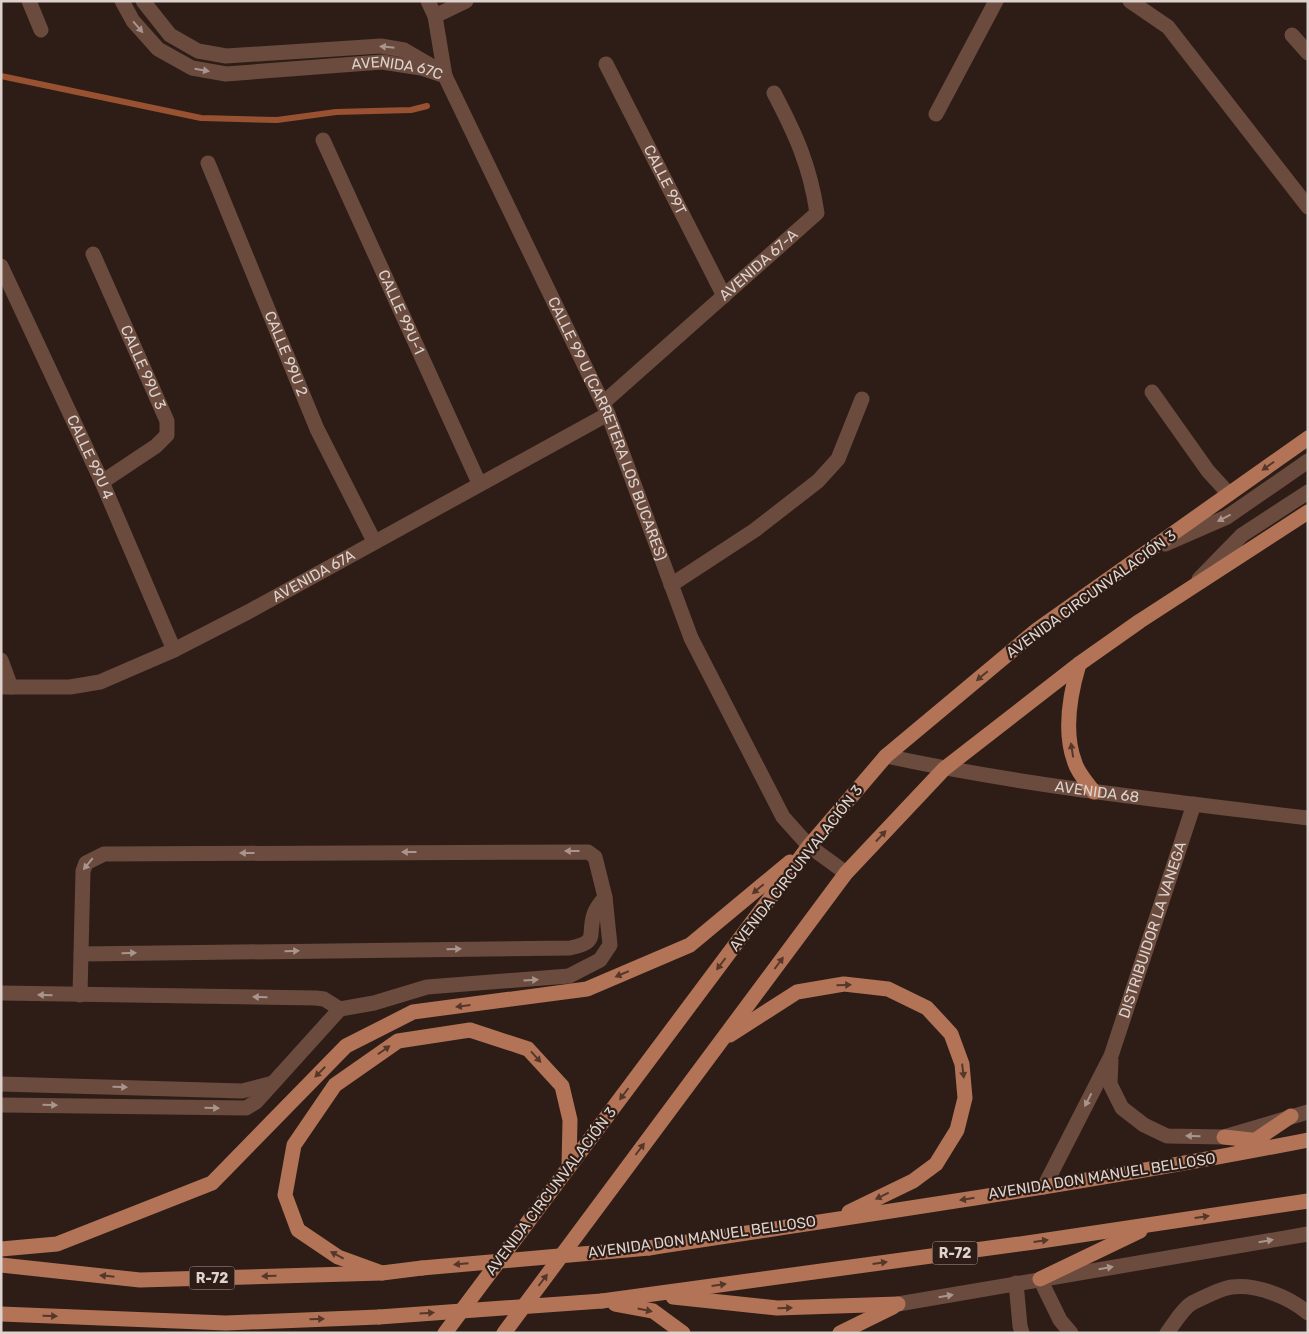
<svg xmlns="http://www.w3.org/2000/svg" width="1309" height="1334" viewBox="0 0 1309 1334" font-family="Rubik,sans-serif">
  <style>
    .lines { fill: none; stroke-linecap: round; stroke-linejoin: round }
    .stream { stroke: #985231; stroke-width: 6 }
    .minor { stroke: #6a4b3e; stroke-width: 15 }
    .major { stroke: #b27357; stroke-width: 15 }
    .major-bridge { stroke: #b27357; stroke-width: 15 }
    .oneway { fill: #a9958d }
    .oneway2 { fill: #55372a }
    .labels { text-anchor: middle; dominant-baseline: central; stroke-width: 4.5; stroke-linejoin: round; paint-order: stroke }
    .shield { fill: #2d1d16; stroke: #a89c96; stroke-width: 1 }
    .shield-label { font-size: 14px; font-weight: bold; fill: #ddd2cd }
    .street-label { font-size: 15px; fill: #ddd2cd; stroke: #2d1d16 }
  </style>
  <rect width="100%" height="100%" fill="#2d1d16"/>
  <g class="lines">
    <path class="stream" d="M1,76L201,118L277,120L336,112L411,110L427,106"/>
    <g class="minor">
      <path d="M29,1L41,30"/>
      <path id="s1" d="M122,1L133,21L158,49L192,68L226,74L382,62L421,68L445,76"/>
      <path d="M143,1L170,35L198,51L226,56L381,46L404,50L435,68"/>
      <path id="s2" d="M428,1L435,16L445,76L608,414L691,638L783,817L809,846L846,873"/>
      <path d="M1130,1L1168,27L1308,207"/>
      <path d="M435,16L466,1"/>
      <path d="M1292,35L1308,53"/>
      <path id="s3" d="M606,64L724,296"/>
      <path d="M936,114L996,1"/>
      <path id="s4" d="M323,140L479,483"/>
      <path id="s5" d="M208,163L317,429L374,541"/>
      <path id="s6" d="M93,254L167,421V435L156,446L102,482"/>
      <path id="s7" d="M1,266L102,482L174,650"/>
      <path d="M1152,392L1208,471L1229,494"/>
      <path id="s8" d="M603,403L817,213C810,166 796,135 774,93"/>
      <path d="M1165,544L1227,517L1308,461"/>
      <path d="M1199,579L1242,535L1308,492"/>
      <path d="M671,585L755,530L818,481L838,459L862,399"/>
      <path d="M1,660L11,687"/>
      <path id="s9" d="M1,687H70L100,682L174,650L248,612L608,414"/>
      <path id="s10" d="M886,756C1025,786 1167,801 1308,818"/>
      <path d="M81,954L570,948C600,942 587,935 594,914C596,908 601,902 605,897"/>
      <path d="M1,993L316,998L324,999L340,1009"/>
      <path d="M1111,1060L1110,1084L1122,1108L1144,1125L1167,1136L1224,1137L1308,1112"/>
      <path d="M1,1084L242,1091L273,1083"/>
      <path d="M1,1105L246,1108L256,1102L340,1009L374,1003L427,987L569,976L600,960L610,945L605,897L595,857L588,852L104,854L86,863L83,871L80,995"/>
      <path id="s11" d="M1044,1187L1111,1056L1194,804"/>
      <path d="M1040,1279L1060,1320L1071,1333"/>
      <path d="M1016,1283L1020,1326L1022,1333"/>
      <path d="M898,1304L1308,1234"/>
      <path d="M1167,1333C1174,1324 1182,1309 1192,1303C1200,1299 1223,1288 1232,1287C1257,1284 1289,1297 1308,1313"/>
    </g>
    <g class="major">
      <path d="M1079,664C1070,694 1063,732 1075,763C1078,773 1088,784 1094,792"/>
      <path d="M730,1035L797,992L844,984L888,989L927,1008L951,1034L962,1064L965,1098L957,1130L936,1164L913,1181L849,1212"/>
      <path d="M1224,1137L1260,1141"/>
      <path d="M1241,1150L1291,1116"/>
      <path d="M649,1248C869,1214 1090,1183 1308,1140"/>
      <path d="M1,1249L57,1244L212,1183L346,1046L413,1012L587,989L690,945L790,862"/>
      <path d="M1,1265L140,1280L382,1273L422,1268"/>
      <path d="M382,1273L338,1257L298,1230L285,1195L294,1145L335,1085L398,1041L470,1030L528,1049L562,1086L570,1120L569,1167"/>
      <path d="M1040,1279L1140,1231"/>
      <path d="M673,1297L777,1308L898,1304"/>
      <path d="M602,1301L1034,1242L1308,1201"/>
      <path d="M615,1304L653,1311L683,1333"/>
      <path d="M1,1314L226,1323L379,1317"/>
      <path d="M445,1333L809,846L886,756L1038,629L1308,438"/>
      <path d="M504,1333L846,873L944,769L1079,664L1140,621L1308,512"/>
      <path d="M840,1333L893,1307"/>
    </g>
    <g class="major-bridge">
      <path d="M422,1268L649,1248"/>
      <path d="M379,1317L602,1301"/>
    </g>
  </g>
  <defs><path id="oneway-solid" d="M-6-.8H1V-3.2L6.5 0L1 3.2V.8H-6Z" transform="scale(1.25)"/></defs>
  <g class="oneway">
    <use href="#oneway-solid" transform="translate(138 27) rotate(49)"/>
    <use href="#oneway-solid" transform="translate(387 47) rotate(-174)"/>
    <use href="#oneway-solid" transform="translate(202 70) rotate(10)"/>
    <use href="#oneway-solid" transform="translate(1224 518) rotate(153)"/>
    <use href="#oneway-solid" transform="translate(572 851) rotate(180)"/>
    <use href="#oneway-solid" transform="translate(409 852) rotate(180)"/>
    <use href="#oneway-solid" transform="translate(247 853) rotate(180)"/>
    <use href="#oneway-solid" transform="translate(88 864) rotate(129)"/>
    <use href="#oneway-solid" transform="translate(454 949) rotate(-1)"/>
    <use href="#oneway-solid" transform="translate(292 951) rotate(-1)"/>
    <use href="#oneway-solid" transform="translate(129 953) rotate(-1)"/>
    <use href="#oneway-solid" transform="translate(531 980) rotate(-3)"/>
    <use href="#oneway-solid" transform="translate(45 995) rotate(-179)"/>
    <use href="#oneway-solid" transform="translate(260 997) rotate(-179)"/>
    <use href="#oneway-solid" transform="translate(120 1087) rotate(2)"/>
    <use href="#oneway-solid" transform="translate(1088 1100) rotate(117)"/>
    <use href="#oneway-solid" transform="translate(50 1105) rotate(1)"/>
    <use href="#oneway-solid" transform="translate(212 1108) rotate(1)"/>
    <use href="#oneway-solid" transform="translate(1193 1136) rotate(-179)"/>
    <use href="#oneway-solid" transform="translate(1266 1241) rotate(-10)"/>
    <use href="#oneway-solid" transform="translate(1106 1268) rotate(-10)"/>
    <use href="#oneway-solid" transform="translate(946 1296) rotate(-10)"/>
  </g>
  <g class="oneway2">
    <use href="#oneway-solid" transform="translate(1268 466) rotate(145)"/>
    <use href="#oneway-solid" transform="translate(982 676) rotate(140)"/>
    <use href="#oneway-solid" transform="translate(1072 750) rotate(-99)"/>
    <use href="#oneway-solid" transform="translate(881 836) rotate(-47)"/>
    <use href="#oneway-solid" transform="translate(758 889) rotate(140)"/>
    <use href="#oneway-solid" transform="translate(779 963) rotate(-53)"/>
    <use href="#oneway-solid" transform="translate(721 964) rotate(127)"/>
    <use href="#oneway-solid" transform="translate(622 974) rotate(157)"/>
    <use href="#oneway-solid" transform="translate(844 985) rotate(-1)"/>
    <use href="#oneway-solid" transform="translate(463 1006) rotate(173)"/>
    <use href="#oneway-solid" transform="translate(384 1050) rotate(-35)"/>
    <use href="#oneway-solid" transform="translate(536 1057) rotate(48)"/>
    <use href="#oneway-solid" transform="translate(963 1071) rotate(83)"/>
    <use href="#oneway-solid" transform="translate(320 1072) rotate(135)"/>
    <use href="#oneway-solid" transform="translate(624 1094) rotate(127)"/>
    <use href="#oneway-solid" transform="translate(640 1149) rotate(-53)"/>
    <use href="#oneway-solid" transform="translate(882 1196) rotate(154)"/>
    <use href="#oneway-solid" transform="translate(967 1199) rotate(171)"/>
    <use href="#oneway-solid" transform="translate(1202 1217) rotate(-8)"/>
    <use href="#oneway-solid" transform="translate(1041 1241) rotate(-8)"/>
    <use href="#oneway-solid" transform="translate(337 1255) rotate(-152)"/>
    <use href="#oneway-solid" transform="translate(880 1263) rotate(-8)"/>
    <use href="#oneway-solid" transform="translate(461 1264) rotate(175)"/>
    <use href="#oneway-solid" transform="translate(107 1276) rotate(-174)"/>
    <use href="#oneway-solid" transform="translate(269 1276) rotate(178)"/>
    <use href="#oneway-solid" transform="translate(543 1280) rotate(-53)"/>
    <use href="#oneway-solid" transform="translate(719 1285) rotate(-8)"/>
    <use href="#oneway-solid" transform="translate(785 1308) rotate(-1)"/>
    <use href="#oneway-solid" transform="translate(645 1310) rotate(12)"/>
    <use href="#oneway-solid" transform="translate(427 1313) rotate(-4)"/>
    <use href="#oneway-solid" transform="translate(50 1316) rotate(2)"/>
    <use href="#oneway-solid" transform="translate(317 1319) rotate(-2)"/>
  </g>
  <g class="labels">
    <g class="shield">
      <rect x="932.5" y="1241.5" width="45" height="23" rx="4"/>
      <rect x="189.5" y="1266.5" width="45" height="23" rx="4"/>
    </g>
    <g class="shield-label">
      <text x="955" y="1253">R-72</text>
      <text x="212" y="1278">R-72</text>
    </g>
    <g class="street-label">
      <text stroke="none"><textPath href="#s1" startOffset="306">AVENIDA 67C</textPath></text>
      <text stroke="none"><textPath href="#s3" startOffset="130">CALLE 99T</textPath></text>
      <text stroke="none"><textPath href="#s8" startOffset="208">AVENIDA 67-A</textPath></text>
      <text stroke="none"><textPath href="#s4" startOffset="189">CALLE 99U-1</textPath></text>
      <text stroke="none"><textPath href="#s5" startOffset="206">CALLE 99U 2</textPath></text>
      <text stroke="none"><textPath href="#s6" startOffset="124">CALLE 99U 3</textPath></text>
      <text stroke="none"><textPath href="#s2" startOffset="466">CALLE 99 U (CARRETERA LOS BUCARES)</textPath></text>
      <text stroke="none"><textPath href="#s7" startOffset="211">CALLE 99U 4</textPath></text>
      <text stroke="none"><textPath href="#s9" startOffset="338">AVENIDA 67A</textPath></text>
      <text transform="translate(1091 594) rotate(-36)">AVENIDA CIRCUNVALACIÓN 3</text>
      <text stroke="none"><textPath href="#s10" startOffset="214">AVENIDA 68</textPath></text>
      <text transform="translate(796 868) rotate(-52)">AVENIDA CIRCUNVALACIÓN 3</text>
      <text stroke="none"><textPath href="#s11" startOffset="280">DISTRIBUIDOR LA VANEGA</textPath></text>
      <text transform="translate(1102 1176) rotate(-9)">AVENIDA DON MANUEL BELLOSO</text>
      <text transform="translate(551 1191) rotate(-53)">AVENIDA CIRCUNVALACIÓN 3</text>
      <text transform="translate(702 1237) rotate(-8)">AVENIDA DON MANUEL BELLOSO</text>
    </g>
  </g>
  <rect width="1309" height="1334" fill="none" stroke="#ddd2cd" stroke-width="5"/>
</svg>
